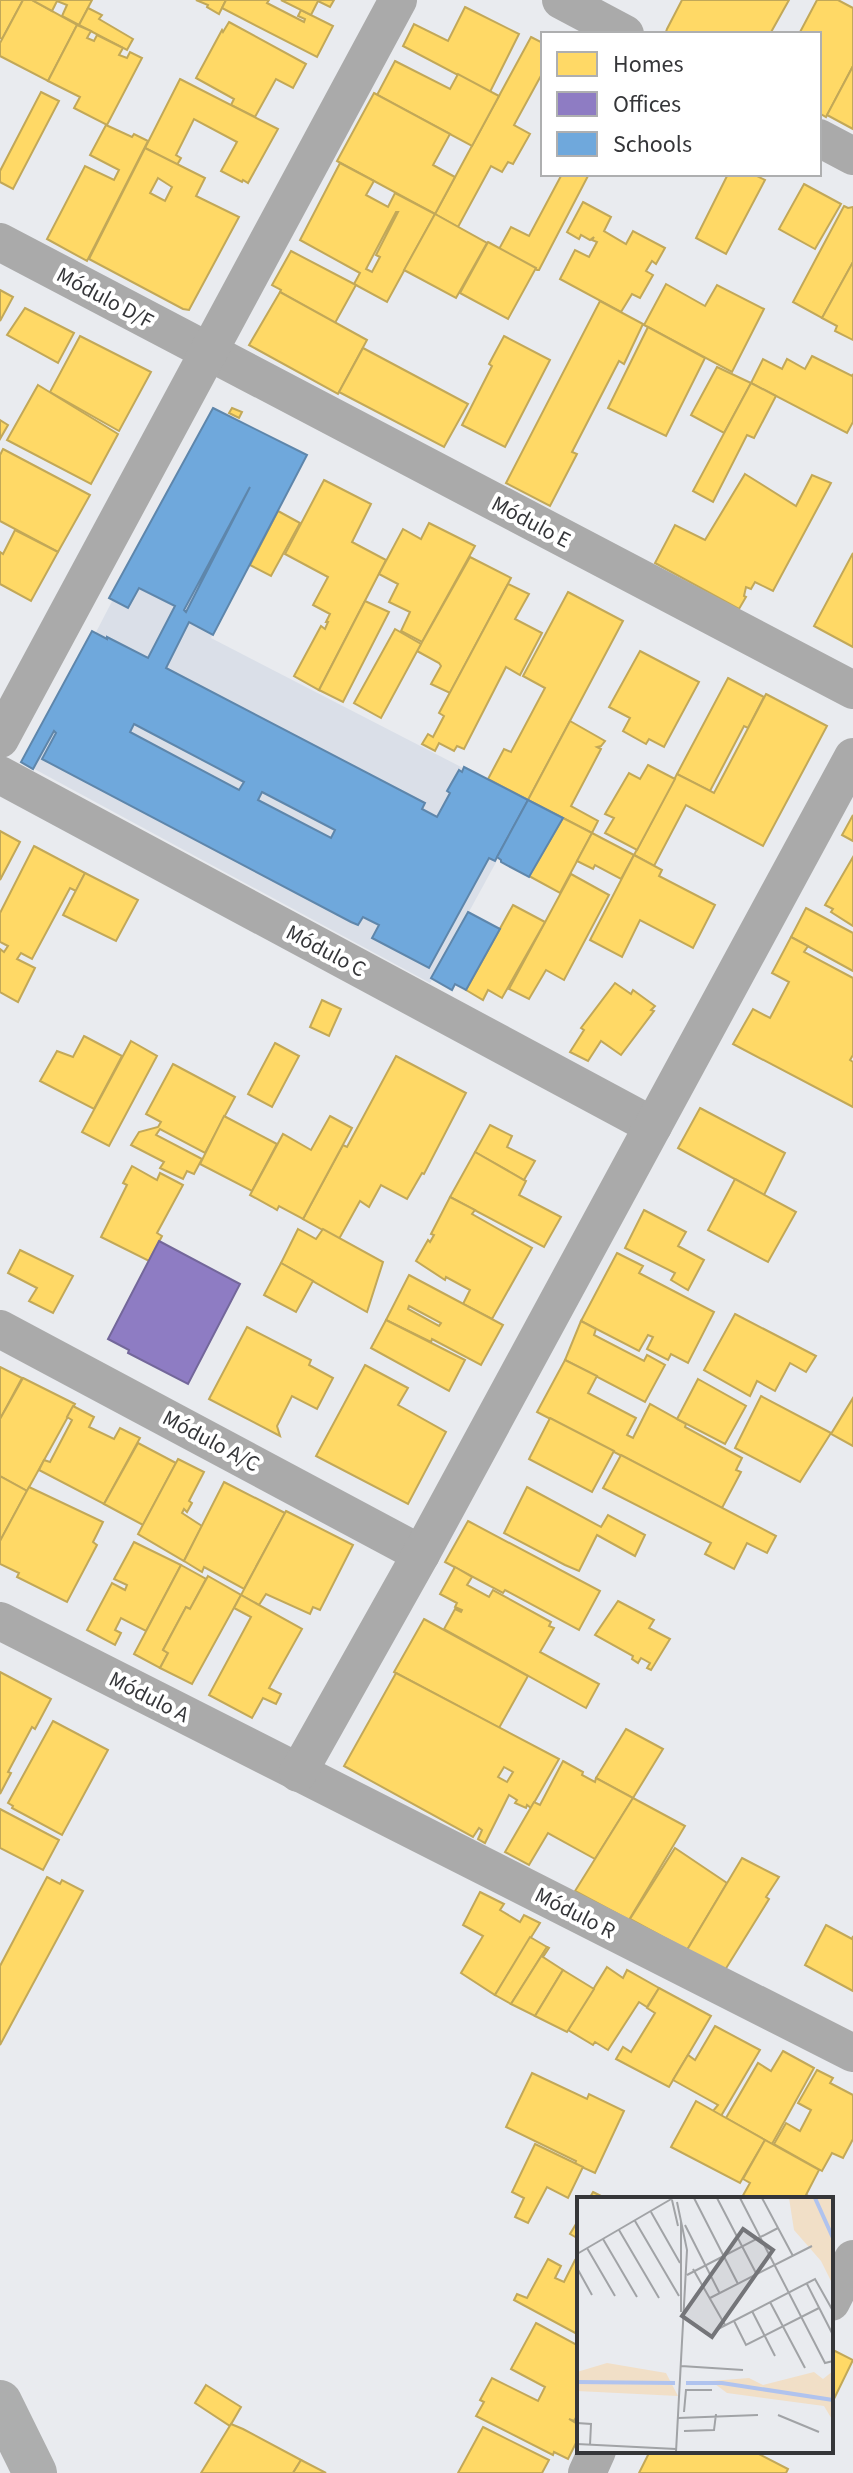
<svg xmlns="http://www.w3.org/2000/svg" width="853" height="2473" viewBox="0 0 853 2473" font-family="'Source Sans 3',sans-serif">
  <style>
    .built { fill: #dadfe8 }
    .homes { fill: #ffd966; stroke: #c2a858; stroke-width: 2; fill-rule: evenodd }
    .offices { fill: #8e7cc3; stroke: #73679a; stroke-width: 2 }
    .schools { fill: #6fa8dc; stroke: #5e86ab; stroke-width: 2; fill-rule: evenodd }
    .lines { fill: none; stroke-linecap: round; stroke-linejoin: round }
    .street { stroke: #aaa; stroke-width: 38 }
    .primary { stroke: #adaeae; stroke-width: 44 }
    .labels { text-anchor: middle; dominant-baseline: central; stroke-width: 8; stroke-linejoin: round; paint-order: stroke }
    .street-label { font-size: 22px; fill: #353639; stroke: #fff }
    .inset-river { fill: none; stroke: #b0c3ee; stroke-width: 4 }
    .inset-road { fill: none; stroke: #a1a3a6; stroke-width: 2 }
    .view { fill: #747579; fill-opacity: 0.15; stroke: #747579; stroke-width: 4 }
    .inset-edge { fill: none; stroke: #353639; stroke-width: 4 }
  </style>
  <rect width="100%" height="100%" fill="#e9ebef"/>
  <path class="built" d="M213,407L304,455L211,638L529,802L430,983L27,765Z"/>
  <g class="homes">
    <path d="M0,0H23L2,39L0,38Z"/>
    <path d="M23,0H32L77,25L48,81L0,56V43Z"/>
    <path d="M32,0H92L79,25L62,16L67,5L57,1L52,11Z"/>
    <path d="M196,0H226L219,14L207,7L208,5Z"/>
    <path d="M226,0H269L267,3L304,22L305,19L298,16L301,10L333,26L317,57L222,8Z"/>
    <path d="M281,0H334L330,7L318,1L311,15Z"/>
    <path d="M682,0H789L770,34H670L666,32L667,29Z"/>
    <path d="M817,0H838L853,8V66L826,117L819,113V34H799Z"/>
    <path d="M465,7L519,34L490,92L403,46L414,24L448,41Z"/>
    <path d="M88,8L102,15L99,19L133,39L127,50L79,25Z"/>
    <path d="M229,22L306,64L293,88L276,79L255,117L231,105L234,99L196,78L222,30L223,32Z"/>
    <path d="M77,25L91,31L87,38L94,41L97,35L123,48L119,55L127,58L130,52L142,58L107,125L74,108L80,97L48,81Z"/>
    <path d="M531,37L543,43V72L514,125L530,134L513,164L508,162L502,172L491,166L458,227L435,214Z"/>
    <path d="M395,61L450,89L458,74L499,96L472,146L377,95Z"/>
    <path d="M853,66V129L827,115Z"/>
    <path d="M180,79L278,129L248,183L243,180L242,182L221,171L237,142L194,119L176,155L181,158L177,165L145,148Z"/>
    <path d="M41,92L59,101L13,189L0,182V171Z"/>
    <path d="M374,93L450,134L433,165L455,177L435,214L337,161Z"/>
    <path d="M106,125L132,137L134,134L148,141L87,261L47,239L85,166L114,180L119,170L90,155Z"/>
    <path d="M145,148L205,178L196,196L239,217L189,310L183,309L89,259ZM158,178L172,187L165,201L150,193Z"/>
    <path d="M340,163L374,181L366,195L388,207L395,193L435,214L387,302L354,284L360,273L300,240ZM396,212H398L376,255L380,257L372,272L366,269Z"/>
    <path d="M562,174H589L539,270H537L499,249L511,227L529,236Z"/>
    <path d="M728,174H753L765,180L726,254L696,238Z"/>
    <path d="M804,184L841,204L815,249L779,229Z"/>
    <path d="M583,202L611,217L604,231L626,244L633,231L665,248L656,264L652,261L646,271L653,275L640,298L632,294L621,312L560,279L575,250L589,257L597,242L592,240L594,237L590,240L581,235L579,239L567,232Z"/>
    <path d="M844,206L848,208L853,207V262L822,318L793,302Z"/>
    <path d="M435,214L487,243L456,298L404,270Z"/>
    <path d="M488,242L536,268L508,319L460,293Z"/>
    <path d="M291,251L356,285L335,323L280,292L281,290L272,285Z"/>
    <path d="M853,262V340L835,331L837,326L822,318Z"/>
    <path d="M666,284L705,306L717,285L764,309L732,372L644,325Z"/>
    <path d="M0,290L13,297L0,321Z"/>
    <path d="M280,292L367,340L338,394L249,345Z"/>
    <path d="M600,301L643,324L624,364L619,361L572,452L577,454L550,506L506,483Z"/>
    <path d="M25,308L74,333L58,363L7,335Z"/>
    <path d="M648,327L705,358L666,436L608,408Z"/>
    <path d="M80,336L151,372L119,431L50,392Z"/>
    <path d="M504,336L550,360L505,447L462,425L492,366L489,364Z"/>
    <path d="M363,348L468,404L444,447L339,392Z"/>
    <path d="M812,356L852,376L853,374V422L847,433L751,383L763,359L782,369L787,359L805,369Z"/>
    <path d="M717,367L751,383L724,433L691,415Z"/>
    <path d="M751,383L776,396L754,438L747,435L713,502L693,491Z"/>
    <path d="M38,385L118,434L91,484L7,440Z"/>
    <path d="M232,408L242,412L239,418L229,413Z"/>
    <path d="M0,420L8,425L0,439Z"/>
    <path d="M3,449L90,495L58,552L0,521V455Z"/>
    <path d="M745,474L796,506L812,475L831,483L773,591L755,582L751,589L746,587L744,596L746,597L739,609L655,563L675,525L705,540Z"/>
    <path d="M324,480L371,504L352,542L386,560L319,690L294,676L321,626L325,629L328,622H326L330,614L313,605L328,577L285,554Z"/>
    <path d="M278,511L300,523L271,576L250,565Z"/>
    <path d="M429,523L475,546L422,642L401,631L410,612L389,602L398,584L379,574L403,529L421,539Z"/>
    <path d="M15,530L58,552L31,601L0,584V552L3,554Z"/>
    <path d="M853,553V647L814,626Z"/>
    <path d="M470,557L511,578L450,693L431,684L441,666L439,663L417,651Z"/>
    <path d="M508,584L529,594L515,619L542,633L520,675L506,667L464,749L457,746L454,751L439,743L435,751L422,744L428,734L433,737L444,716L439,713Z"/>
    <path d="M568,592L623,621L528,800L488,779L504,749L511,752L545,688L523,676Z"/>
    <path d="M365,601L389,612L343,702L319,690Z"/>
    <path d="M395,629L421,644L381,718L354,703Z"/>
    <path d="M640,651L699,682L664,747L649,739L646,744L623,731L630,718L609,707Z"/>
    <path d="M728,678L764,697L748,728L744,726L710,791L677,774Z"/>
    <path d="M766,694L827,726L763,846L686,805L654,866L634,855L677,774L714,793Z"/>
    <path d="M570,721L605,741L601,746L597,747L601,749L571,806L598,821L592,833L528,800Z"/>
    <path d="M648,765L675,779L637,850L605,833L614,818L605,814L629,773L640,779Z"/>
    <path d="M853,815V841L842,835Z"/>
    <path d="M563,818L592,833L560,893L529,876Z"/>
    <path d="M0,831L20,842L0,880Z"/>
    <path d="M592,833L634,855L621,879L595,865L593,869L577,861Z"/>
    <path d="M34,846L85,873L76,891L70,888L32,959L21,953L17,959L35,968L18,1002L0,992V949L4,952L8,946L0,942V913Z"/>
    <path d="M634,855L662,870L659,876L715,905L693,948L640,920L622,957L590,940Z"/>
    <path d="M853,857V926L831,912L833,909L825,905Z"/>
    <path d="M85,873L138,900L116,941L63,915Z"/>
    <path d="M571,874L609,895L564,980L546,970L529,999L509,989Z"/>
    <path d="M513,905L545,922L502,998L488,990L483,1000L466,990Z"/>
    <path d="M806,908L853,933V971L791,937Z"/>
    <path d="M791,937L808,946L804,952L853,978V1055L850,1060L853,1062V1107L733,1044L753,1009L770,1018L789,982L772,973Z"/>
    <path d="M615,983L631,994L633,990L655,1006L651,1010L654,1011L621,1055L601,1041L588,1061L570,1052L584,1030L581,1028Z"/>
    <path d="M322,1000L341,1009L329,1036L310,1027Z"/>
    <path d="M84,1036L122,1056L94,1109L40,1081L57,1051L73,1057Z"/>
    <path d="M131,1041L157,1056L109,1146L82,1132Z"/>
    <path d="M275,1043L299,1056L272,1107L248,1094Z"/>
    <path d="M396,1056L466,1093L424,1174L422,1173L407,1199L381,1185L369,1207L360,1201L339,1239L303,1219L343,1145L347,1147Z"/>
    <path d="M173,1064L235,1097L205,1153L160,1129L156,1135L202,1159L194,1174L187,1171L183,1179L160,1168L164,1162L131,1145L139,1132L158,1127L161,1122L146,1114Z"/>
    <path d="M700,1108L785,1153L764,1195L678,1148Z"/>
    <path d="M224,1116L277,1144L252,1191L200,1164Z"/>
    <path d="M330,1116L352,1128L303,1219L279,1206L277,1210L272,1207L250,1195L283,1134L311,1150Z"/>
    <path d="M490,1125L512,1136L507,1147L535,1161L524,1180L475,1152Z"/>
    <path d="M475,1152L524,1180L526,1181L519,1195L561,1217L544,1247L450,1197Z"/>
    <path d="M132,1166L157,1180L160,1173L183,1185L157,1233L162,1236L149,1261L101,1237L127,1185L123,1183Z"/>
    <path d="M735,1179L796,1212L768,1262L708,1230Z"/>
    <path d="M450,1197L475,1210L472,1214L532,1248L492,1319L463,1304L470,1290L446,1277L445,1280L416,1261L428,1240L430,1242L434,1235L431,1234Z"/>
    <path d="M644,1210L686,1232L678,1246L704,1260L688,1290L671,1280L675,1273L625,1248Z"/>
    <path d="M298,1229L316,1239L323,1229L383,1262L367,1312L281,1263Z"/>
    <path d="M20,1250L73,1276L53,1313L29,1301L37,1288L8,1273Z"/>
    <path d="M617,1253L643,1266L639,1273L714,1312L688,1363L671,1354L668,1360L647,1349L653,1337L648,1335L639,1351L581,1321Z"/>
    <path d="M281,1263L313,1281L296,1312L264,1295Z"/>
    <path d="M409,1275L503,1325L481,1365L432,1339L431,1342L386,1320ZM409,1306L441,1323L439,1326L408,1309Z"/>
    <path d="M735,1314L816,1356L806,1372L790,1363L775,1391L757,1381L750,1396L704,1370Z"/>
    <path d="M386,1320L465,1360L449,1391L371,1348Z"/>
    <path d="M581,1321L596,1329L594,1335L644,1361L647,1355L665,1365L645,1402L565,1360Z"/>
    <path d="M247,1327L311,1360L309,1365L333,1378L317,1409L292,1396L277,1426L280,1436L209,1399Z"/>
    <path d="M565,1360L597,1376L588,1393L636,1418L627,1435L633,1438L650,1404L686,1424L685,1427L742,1458L736,1470L741,1472L722,1508L537,1412Z"/>
    <path d="M365,1365L408,1388L398,1405L446,1432L408,1504L316,1456Z"/>
    <path d="M0,1367L22,1378L0,1419Z"/>
    <path d="M23,1378L75,1404L27,1491L0,1476V1419Z"/>
    <path d="M698,1379L746,1406L725,1444L677,1419Z"/>
    <path d="M761,1396L831,1433L800,1482L735,1448Z"/>
    <path d="M853,1398V1446L831,1434Z"/>
    <path d="M73,1406L94,1417L89,1427L114,1439L120,1428L140,1438L104,1504L39,1470L44,1460L50,1462L72,1420L67,1417Z"/>
    <path d="M550,1418L614,1451L592,1492L529,1459Z"/>
    <path d="M138,1443L176,1463L143,1525L104,1504Z"/>
    <path d="M621,1455L776,1536L767,1553L747,1543L734,1569L705,1554L711,1543L603,1488Z"/>
    <path d="M178,1459L204,1472L189,1501L192,1503L187,1512L184,1509L182,1513L202,1526L184,1561L138,1534Z"/>
    <path d="M0,1476L27,1491L0,1541Z"/>
    <path d="M224,1482L285,1513L244,1589L204,1567L202,1572L184,1561Z"/>
    <path d="M29,1487L103,1522L93,1542L97,1545L67,1602L17,1577L19,1573L0,1564V1541Z"/>
    <path d="M527,1487L601,1527L608,1515L645,1535L635,1556L597,1535L579,1571L565,1565L504,1533Z"/>
    <path d="M286,1511L353,1545L320,1610L313,1607L310,1614L266,1594L259,1605L241,1595Z"/>
    <path d="M468,1521L600,1591L579,1630L505,1590L503,1593L445,1562Z"/>
    <path d="M134,1542L181,1565L146,1631L121,1618L115,1630L121,1633L115,1645L87,1630L112,1583L125,1590L127,1585L114,1579Z"/>
    <path d="M181,1565L206,1579L190,1609L186,1607L163,1650L168,1653L160,1668L134,1654Z"/>
    <path d="M455,1567L472,1577L467,1585L489,1597L493,1590L551,1622L549,1626L554,1628L540,1652L599,1684L586,1708L444,1629L455,1609L461,1612L462,1610L455,1607L457,1603L440,1594Z"/>
    <path d="M208,1576L241,1595L192,1684L160,1668L168,1653L163,1650L186,1607L190,1609Z"/>
    <path d="M241,1595L302,1629L269,1688L281,1694L276,1704L263,1698L252,1718L209,1695L251,1617L234,1608Z"/>
    <path d="M618,1601L654,1620L649,1628L670,1639L651,1670L647,1668L650,1663L641,1658L638,1663L632,1659L633,1656L595,1635Z"/>
    <path d="M424,1619L528,1676L499,1728L394,1672Z"/>
    <path d="M0,1672L51,1699L35,1729L32,1727L8,1772L11,1773L0,1794Z"/>
    <path d="M396,1673L559,1759L531,1808L527,1805L526,1808L515,1803L517,1800L509,1795L485,1843L478,1839L482,1830L479,1828L473,1837L344,1766ZM504,1767L513,1772L507,1782L498,1777Z"/>
    <path d="M53,1721L108,1750L62,1835L12,1808L13,1806L8,1803Z"/>
    <path d="M626,1729L663,1749L633,1798L596,1778Z"/>
    <path d="M563,1761L583,1772L582,1775L595,1782L596,1778L633,1798L595,1859L548,1833L529,1865L505,1852L534,1802L540,1805Z"/>
    <path d="M633,1798L685,1826L629,1920L575,1891Z"/>
    <path d="M0,1809L59,1840L43,1870L0,1848Z"/>
    <path d="M675,1848L727,1883L687,1950L630,1919Z"/>
    <path d="M742,1858L779,1877L766,1897L769,1899L725,1970L687,1950Z"/>
    <path d="M47,1877L60,1884L62,1880L83,1891L0,2045V1966Z"/>
    <path d="M480,1892L504,1904L500,1910L520,1922L524,1915L540,1923L495,1995L461,1973L483,1936L463,1925Z"/>
    <path d="M826,1925L852,1939L853,1936V1991L805,1965Z"/>
    <path d="M530,1937L547,1947L511,2004L495,1995Z"/>
    <path d="M547,1947L549,1948L543,1957L563,1970L535,2016L511,2004Z"/>
    <path d="M607,1967L623,1978L627,1970L659,1988L647,2007L639,2002L608,2050L595,2042L593,2045L568,2030Z"/>
    <path d="M563,1970L594,1989L567,2032L535,2016Z"/>
    <path d="M659,1988L711,2016L669,2087L616,2059L623,2047L631,2052L655,2013L647,2008Z"/>
    <path d="M715,2026L760,2050L721,2116L713,2111L718,2105L673,2080L688,2055L695,2060Z"/>
    <path d="M783,2051L814,2068L772,2144L726,2118L758,2063L771,2071Z"/>
    <path d="M817,2070L833,2078L830,2083L853,2095V2139L843,2158L832,2153L822,2171L774,2144L786,2123L800,2131L811,2110L798,2103Z"/>
    <path d="M532,2073L587,2099L589,2094L624,2111L595,2173L575,2164L576,2161L506,2127Z"/>
    <path d="M696,2101L765,2140L740,2183L671,2147Z"/>
    <path d="M765,2140L819,2170L806,2195L811,2197L810,2199H741L750,2183L743,2179Z"/>
    <path d="M535,2144L583,2167L568,2198L547,2187L528,2223L515,2217L524,2198L512,2192Z"/>
    <path d="M593,2192L607,2199H589Z"/>
    <path d="M579,2219V2239L570,2234Z"/>
    <path d="M548,2259L561,2266L555,2278L564,2282L575,2260L579,2262V2335L514,2300L517,2294L527,2298Z"/>
    <path d="M536,2323L579,2346V2412L574,2421L569,2419L579,2425V2437L568,2459L554,2452L553,2455L476,2416L484,2402L480,2400L492,2378L538,2401L545,2387L511,2369Z"/>
    <path d="M831,2349L853,2360L831,2405Z"/>
    <path d="M206,2385L241,2407L230,2426L195,2403Z"/>
    <path d="M231,2424L243,2429L301,2460L293,2473H201Z"/>
    <path d="M483,2427L549,2460L542,2473H458Z"/>
    <path d="M650,2451H753L788,2469L786,2473H639Z"/>
    <path d="M301,2460L326,2473H293Z"/>
  </g>
  <path class="offices" d="M159,1241L240,1284L188,1384L128,1353L129,1350L108,1339Z"/>
  <g class="schools">
    <path d="M213,408L307,455L213,635L189,622L166,668L425,803L422,809L437,817L450,793L447,791L459,770L462,772L464,767L528,800L495,861L489,858L429,968L372,938L379,925L363,917L358,925L351,922L42,759L56,733L54,731L33,769L21,762L92,631L107,639V637L148,658L175,606L139,588L128,608L109,598ZM250,487L186,612L184,610ZM134,724L244,782L239,790L130,732ZM262,792L335,830L331,838L258,800Z"/>
    <path d="M528,800L563,818L529,877L501,862V860L497,857Z"/>
    <path d="M468,912L500,929L466,990L455,984L452,990L431,978Z"/>
  </g>
  <g class="lines">
    <g class="street">
      <path d="M561,0L625,34"/>
      <path d="M819,138L853,156"/>
      <path d="M0,242L853,690"/>
      <path d="M0,739L398,0"/>
      <path d="M0,775L653,1126"/>
      <path d="M0,1329L421,1554"/>
      <path d="M0,1621L853,2053"/>
      <path d="M298,1773L421,1554L853,757"/>
      <path d="M831,2302L853,2259"/>
      <path d="M587,2473L597,2451"/>
    </g>
    <path class="primary" d="M0,2402L35,2473"/>
  </g>
  <g class="labels">
    <g class="street-label">
      <text transform="translate(105 298) rotate(28)">Módulo D/F</text>
      <text transform="translate(531 522) rotate(28)">Módulo E</text>
      <text transform="translate(326 951) rotate(28)">Módulo C</text>
      <text transform="translate(211 1441) rotate(28)">Módulo A/C</text>
      <text transform="translate(149 1697) rotate(27)">Módulo A</text>
      <text transform="translate(575 1913) rotate(27)">Módulo R</text>
    </g>
  </g>
  <g transform="translate(577 2197)">
    <rect width="256" height="256" fill="#e9ebef"/>
    <path d="M212,1H256V88L244,64L217,33ZM30,166L89,176L101,199L0,194V175ZM256,174V224L247,209L150,196L134,184L172,181L186,188L237,175L246,182Z" fill="#f1dfc7"/>
    <path class="inset-river" d="M238,1L256,41M0,185L98,186M109,186H145L256,203"/>
    <path class="inset-road" d="M117,1L161,87M140,1L180,78M163,1L248,166L256,164M185,1L216,59M95,3L101,29M74,15L103,66M58,24L102,99M104,24V115M108,28L143,97M42,33L82,101M26,42L60,100M10,51L38,99M0,57L96,1M0,71L15,98M116,72L148,128M110,78L201,31M230,87L256,138M133,101L235,49M193,105L228,171M175,114L198,159M157,124L169,148L242,111M139,133L238,82L256,114M104,169L166,173M107,215L109,193H135M201,218L242,235M101,221L181,218M0,226L14,227L13,248M107,234L137,233L139,217M0,247L99,252M99,255L110,53L100,5"/>
    <path class="view" d="M166,32L196,53L135,140L105,119Z"/>
    <rect width="256" height="256" class="inset-edge"/>
  </g>
  <rect x="541" y="32" width="280" height="144" fill="#ffffff" stroke="#aeafb0" stroke-width="2"/>
  <rect x="557" y="52" width="40" height="24" fill="#ffd966" stroke="#aeafb0" stroke-width="2"/>
  <text x="613" y="72" font-size="24" fill="#353639">Homes</text>
  <rect x="557" y="92" width="40" height="24" fill="#8e7cc3" stroke="#aeafb0" stroke-width="2"/>
  <text x="613" y="112" font-size="24" fill="#353639">Offices</text>
  <rect x="557" y="132" width="40" height="24" fill="#6fa8dc" stroke="#aeafb0" stroke-width="2"/>
  <text x="613" y="152" font-size="24" fill="#353639">Schools</text>
</svg>
